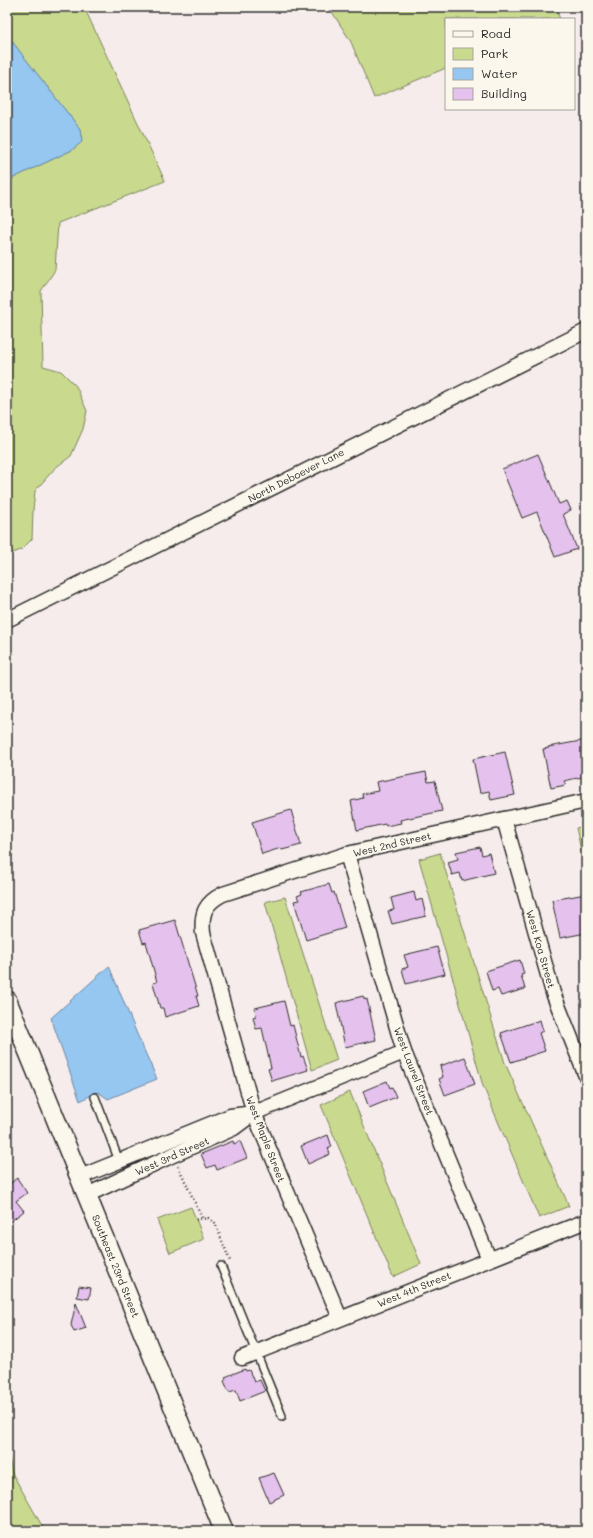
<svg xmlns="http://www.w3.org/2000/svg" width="593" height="1538" viewBox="0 0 593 1538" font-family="Mali,sans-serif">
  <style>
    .green { fill: #c9da8f; stroke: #7a825d }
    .water { fill: #95c7f1; stroke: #6b89a2 }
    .building { fill: #e5c2ed; stroke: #2b2b2b }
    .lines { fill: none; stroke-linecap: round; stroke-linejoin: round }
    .service-casing { stroke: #2b2b2b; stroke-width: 10 }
    .minor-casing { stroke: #2b2b2b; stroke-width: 17 }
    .tertiary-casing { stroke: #2b2b2b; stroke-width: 21 }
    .path { stroke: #2b2b2b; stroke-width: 2.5; stroke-dasharray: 1 3; stroke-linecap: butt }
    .service { stroke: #fbf7ec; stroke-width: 7 }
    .minor { stroke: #fbf7ec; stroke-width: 14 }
    .tertiary { stroke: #fbf7ec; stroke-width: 18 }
    .labels { text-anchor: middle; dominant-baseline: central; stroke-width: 3.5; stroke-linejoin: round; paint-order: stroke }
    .street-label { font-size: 10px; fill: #2b2b2b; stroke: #fbf7ec }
  </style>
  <rect width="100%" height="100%" fill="#f7ecec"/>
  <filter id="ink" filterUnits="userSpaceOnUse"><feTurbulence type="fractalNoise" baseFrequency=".025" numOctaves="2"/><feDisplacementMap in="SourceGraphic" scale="8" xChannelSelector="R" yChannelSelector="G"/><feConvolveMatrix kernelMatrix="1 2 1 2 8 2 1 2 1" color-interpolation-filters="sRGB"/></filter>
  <g filter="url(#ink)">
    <g class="green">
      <path d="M7,7H84L165,181L58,223L55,270L41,291L43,366L61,371L76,386L87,411L83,429L71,456L55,468L35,491L33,510L32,539L21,550L7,555V181L72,150L82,141L80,129L7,35Z"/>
      <path d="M329,7H555L560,19H446V68L374,98L351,42Z"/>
      <path d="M586,826V872L576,828Z"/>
      <path d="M440,853L505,1063L569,1206L539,1218L483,1086L419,859Z"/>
      <path d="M285,897L337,1060L312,1070L265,902Z"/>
      <path d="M350,1092L421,1264L393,1277L321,1105Z"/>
      <path d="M191,1207L204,1239L170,1253L157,1220Z"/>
      <path d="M7,1447L12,1473L45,1531H7Z"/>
    </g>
    <g class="water">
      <path d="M7,35L80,129L82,142L72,150L7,181Z"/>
      <path d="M109,966L137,1034L157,1079L108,1099L98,1092L80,1101L51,1018Z"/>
    </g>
    <g class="building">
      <path d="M538,454L559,504L567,501L571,510L563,514L577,549L555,557L537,512L522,518L502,469Z"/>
      <path d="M586,740V776L564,781L566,785L551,788L543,749L549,748L548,747Z"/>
      <path d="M505,752L515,795L491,800L489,791L480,793L473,759Z"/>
      <path d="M426,772L428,782L435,781L442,811L400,820L401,823L386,826L385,824L357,830L351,801L363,798L362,794L378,791L376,782Z"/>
      <path d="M291,810L301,845L282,850L281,848L262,854L252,822Z"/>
      <path d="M480,847L482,855L489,853L494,873L462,881L460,873L452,875L448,862L458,859L456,852Z"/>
      <path d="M329,884L332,893L334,892L345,928L306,940L294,901L299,900L297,896L302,894L301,892Z"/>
      <path d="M414,892L416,901L422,899L426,916L392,924L388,911L394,910L391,898Z"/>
      <path d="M586,894V933L560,938L552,900Z"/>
      <path d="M175,920L198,996H196L199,1006L165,1017L163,1008H160L153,983L157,982L146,942L143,943L139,930Z"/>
      <path d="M437,947L445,974L406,984L402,969L408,967L404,955Z"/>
      <path d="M520,960L524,974L521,975L525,989L501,996L498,989L492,991L486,971Z"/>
      <path d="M363,996L365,1000L367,999L376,1040L345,1047L336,1003Z"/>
      <path d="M284,1001L290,1026L293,1025L301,1057L303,1056L308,1070L272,1081L268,1069L271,1068L262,1028L256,1029L253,1017L256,1016L255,1008Z"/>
      <path d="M540,1020L543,1031L539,1033L545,1051L511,1062L501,1033Z"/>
      <path d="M465,1057L475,1084L445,1095L439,1079L443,1077L440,1066Z"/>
      <path d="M387,1081L390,1088L392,1087L396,1097L369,1108L363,1091Z"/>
      <path d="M328,1135L332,1147L328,1148L330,1154L308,1164L301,1146Z"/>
      <path d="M233,1141L234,1144L240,1141L247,1158L217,1170L215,1165L207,1168L201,1154Z"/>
      <path d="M17,1178L27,1193L16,1201L24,1211L7,1224V1186Z"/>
      <path d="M79,1286L91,1288L89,1299L77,1297Z"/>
      <path d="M76,1303L86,1328L74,1332L71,1325Z"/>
      <path d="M245,1369L246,1371L249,1370L254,1382L260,1380L265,1391L240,1401L236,1390L229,1392L224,1381L226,1379L225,1377Z"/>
      <path d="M274,1473L284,1495L269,1502L259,1478Z"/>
    </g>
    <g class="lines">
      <g class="service-casing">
        <g id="service">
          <path d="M95,1097L119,1161"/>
          <path d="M221,1266L282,1416"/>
        </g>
      </g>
      <g class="minor-casing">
        <g id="minor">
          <path d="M7,620L586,331"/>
          <path d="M504,819L553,993L586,1076"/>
          <path d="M347,854L404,1052L489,1259"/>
          <path d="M254,1113L404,1052"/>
          <path d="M80,1177L230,1116L254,1113L234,1128L173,1155L87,1195"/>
          <path d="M340,1318L254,1113L203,933C201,913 205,903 223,894L347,854L586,801"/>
          <path d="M242,1358L586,1221"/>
        </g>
      </g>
      <g class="tertiary-casing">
        <path id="tertiary" d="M7,1000L224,1531"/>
      </g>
      <g class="path">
        <path d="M178,1166L202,1218"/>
        <path d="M196,1220L208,1218L215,1223L230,1261"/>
      </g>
      <use href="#service" class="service"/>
      <use href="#minor" class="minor"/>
      <use href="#tertiary" class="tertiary"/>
    </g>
  </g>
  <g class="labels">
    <g class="street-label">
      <text transform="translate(296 475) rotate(-27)">North Deboever Lane</text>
      <text transform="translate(392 844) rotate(-13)">West 2nd Street</text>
      <text transform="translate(541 949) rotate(74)">West Koa Street</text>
      <text transform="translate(414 1071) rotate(69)">West Laurel Street</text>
      <text transform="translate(266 1139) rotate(69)">West Maple Street</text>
      <text transform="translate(172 1156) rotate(-24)">West 3rd Street</text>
      <text transform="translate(116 1266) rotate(68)">Southeast 23rd Street</text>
      <text transform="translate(414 1289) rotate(-22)">West 4th Street</text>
    </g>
  </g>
  <rect width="593" height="1538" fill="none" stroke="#fbf7ec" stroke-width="24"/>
  <rect x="12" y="12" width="569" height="1514" fill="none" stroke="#2b2b2b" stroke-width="1.5" filter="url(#ink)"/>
  <rect x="445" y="18" width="130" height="92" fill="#fbf7ec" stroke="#a8a59f"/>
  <rect x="453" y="31" width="20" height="6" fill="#fbf7ec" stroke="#a8a59f"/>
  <text x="481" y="38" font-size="12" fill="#2b2b2b">Road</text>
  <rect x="453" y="48" width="20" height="12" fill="#c9da8f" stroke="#a8a59f"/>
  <text x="481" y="58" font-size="12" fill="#2b2b2b">Park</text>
  <rect x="453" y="68" width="20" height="12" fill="#95c7f1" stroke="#a8a59f"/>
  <text x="481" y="78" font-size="12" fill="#2b2b2b">Water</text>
  <rect x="453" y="88" width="20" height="12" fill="#e5c2ed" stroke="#a8a59f"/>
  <text x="481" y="98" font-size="12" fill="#2b2b2b">Building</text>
</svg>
